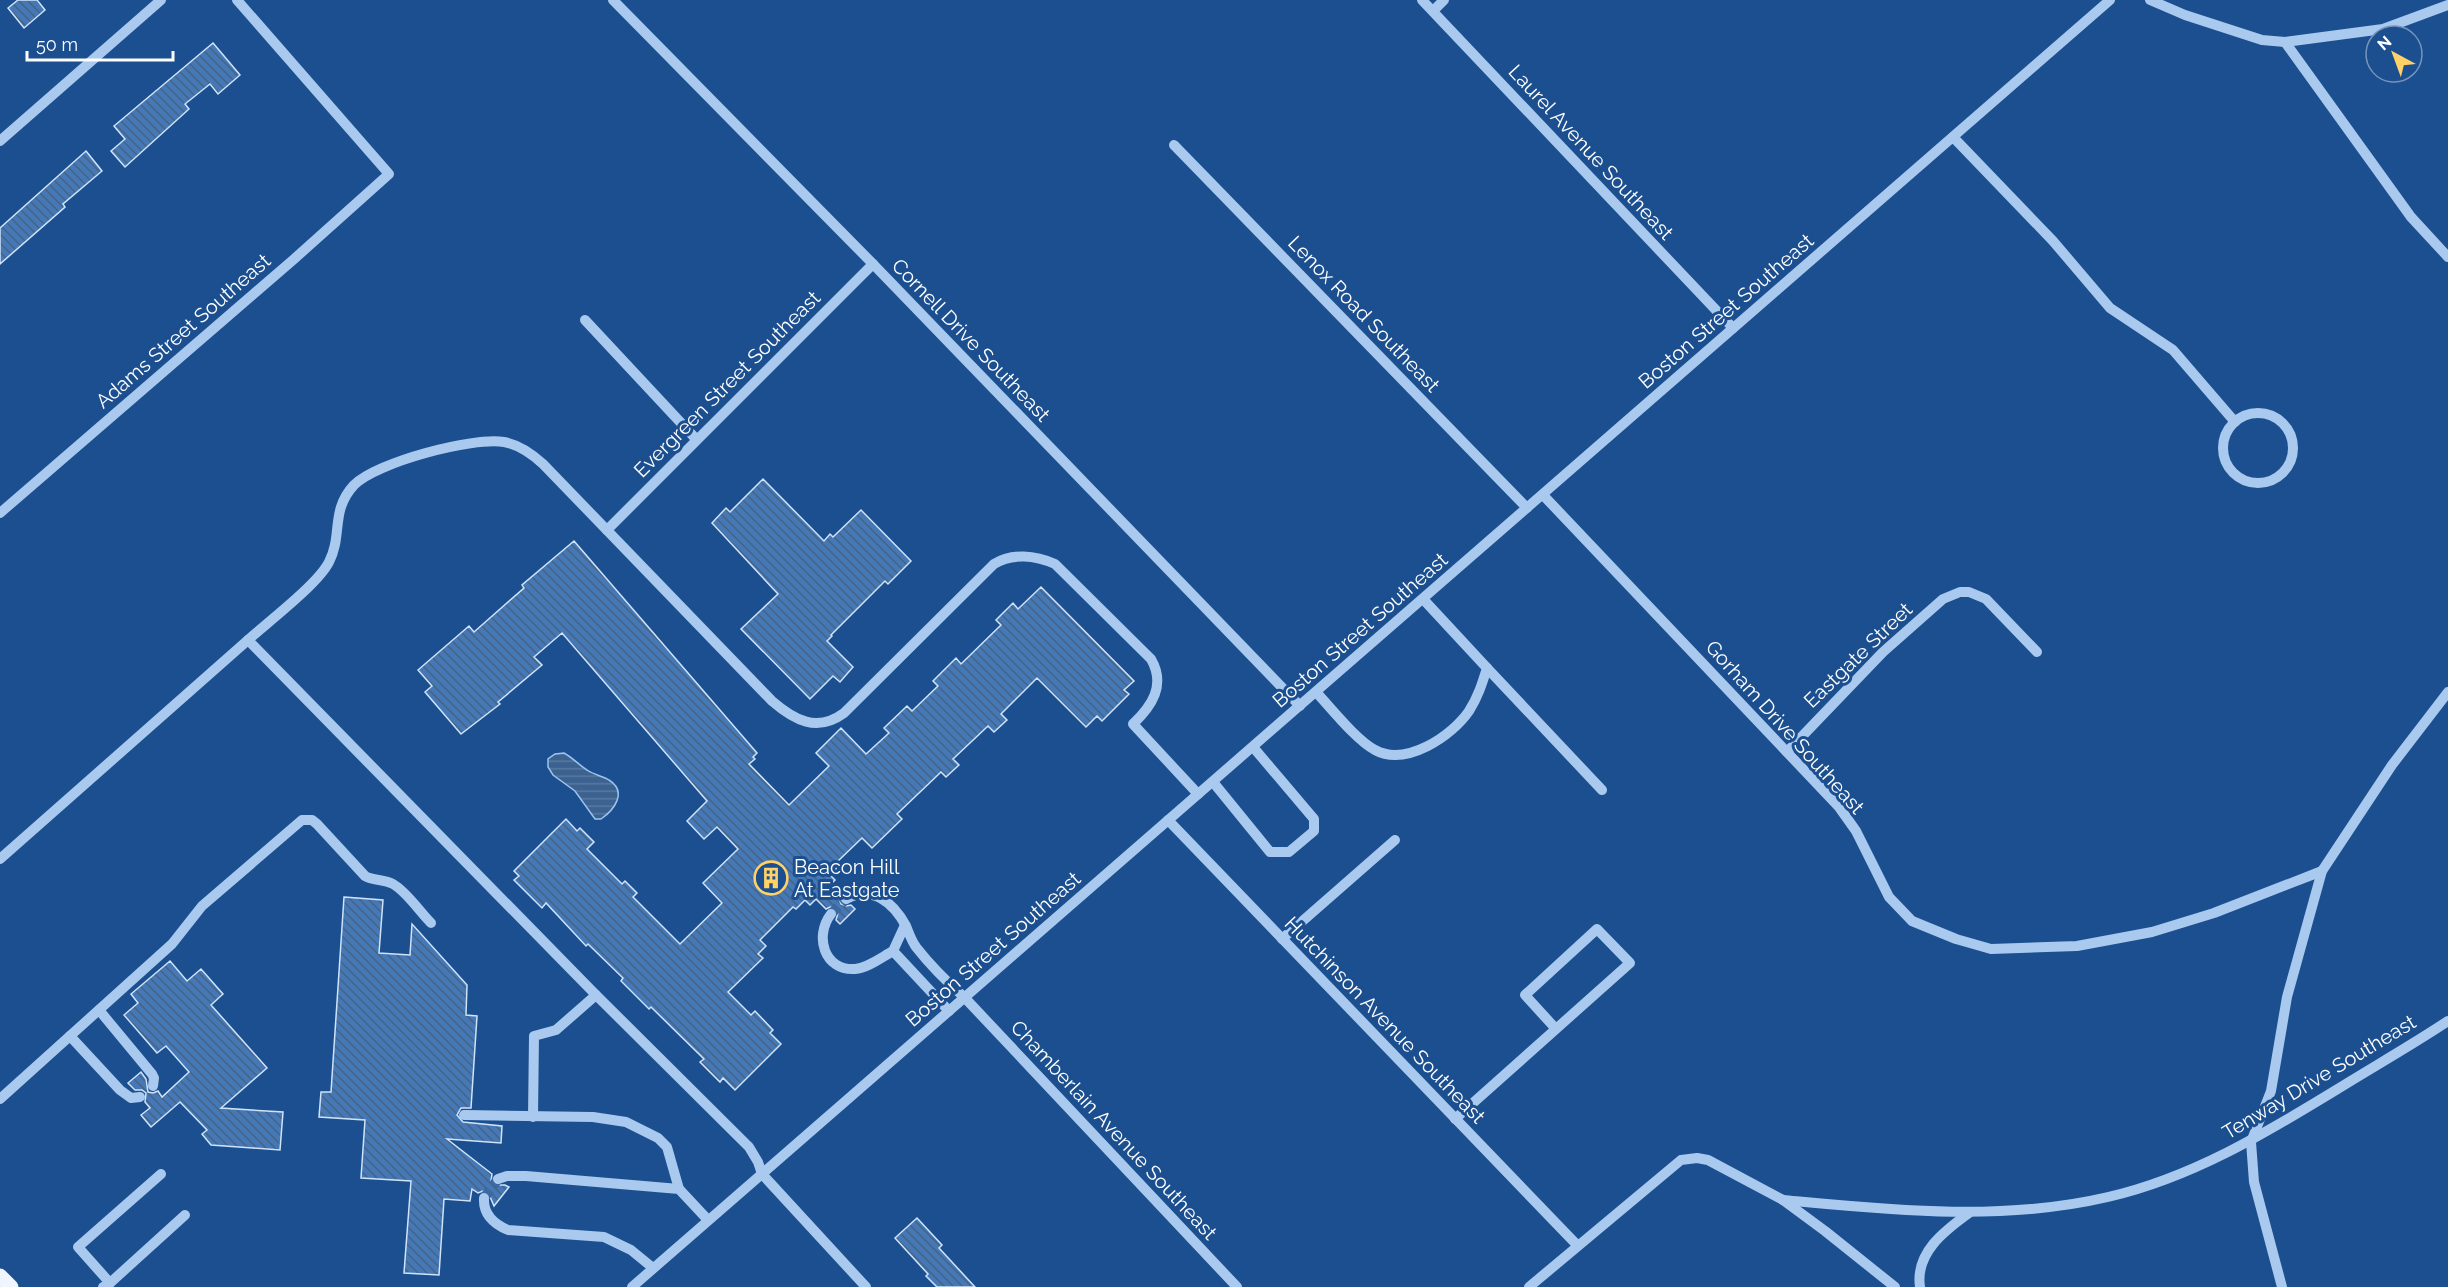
<svg xmlns="http://www.w3.org/2000/svg" width="2448" height="1287" viewBox="0 0 2448 1287" font-family="Raleway,sans-serif">
  <style>
    .water { fill: url(#water-rules); stroke: #9cc4f0; stroke-width: 1.5 }
    .building { fill: url(#building-back-hatch); stroke: #cfe3fa; stroke-width: 1.5 }
    .lines { fill: none; stroke-linecap: round; stroke-linejoin: round }
    .minor-tunnel { stroke: #3d69a0; stroke-width: 10; stroke-dasharray: 10 5; stroke-linecap: butt }
    .minor { stroke: #a9c9ee; stroke-width: 10 }
    .major { stroke: #f0f6ff; stroke-width: 15 }
    .labels { text-anchor: middle; dominant-baseline: central; stroke-width: 6; stroke-linejoin: round; paint-order: stroke }
    .street-label { font-size: 20px; fill: #fff; stroke: #1b4f8f }
    .poi-label { font-size: 20px; fill: #fff; stroke: #1b4f8f; text-anchor: start }
  </style>
  <defs>
    <pattern id="water-rules" width="6" height="5" patternUnits="userSpaceOnUse" patternTransform="scale(1.5)"><rect width="6" height="5" fill="#3c6290"/><path d="M0 2.5h6" fill="none" stroke="#597aa1"/></pattern>
    <pattern id="building-back-hatch" width="6" height="6" patternUnits="userSpaceOnUse" patternTransform="scale(1.5)"><rect width="6" height="6" fill="#4478b7"/><path d="M-1 5l2 2M0 0l6 6M5-1l2 2" fill="none" stroke="#486282"/></pattern>
  </defs>
  <rect width="100%" height="100%" fill="#1b4f8f"/>
  <path class="water" d="M564,753C573,758 579,765 587,770C594,775 603,776 609,780C628,792 614,810 601,819H595L575,791L553,775L548,767V759L555,754Z"/>
  <g class="building">
    <path d="M18,0H37L45,10L24,28L8,8Z"/>
    <path d="M213,43L240,75L218,94L210,84L185,104L189,109L125,167L111,151L125,139L114,126Z"/>
    <path d="M86,151L102,171L63,204L65,207L0,264V228Z"/>
    <path d="M763,479L824,541L830,534L833,537L861,510L911,561L888,584L885,581L831,635L832,636L827,641L853,667L840,682L833,676L810,699L741,629L778,594L712,523L726,508L730,512Z"/>
    <path d="M574,541L757,753L753,757L755,759L749,764L789,805L829,766L816,753L841,728L866,754L889,733L884,728L907,706L912,711L938,686L933,681L956,658L961,664L1001,625L996,620L1013,603L1018,609L1041,587L1134,681L1124,690L1129,694L1102,721L1097,716L1086,727L1037,678L1001,714L1007,720L994,732L988,726L953,759L959,765L946,777L941,772L897,814L902,819L872,848L862,838L837,862L840,865L830,875L835,880L831,884L841,894L839,899L841,904L846,906L851,905L855,909L840,924L836,920L838,913L835,908L830,907L826,909L816,899L810,905L805,900L796,909L793,907L760,940L766,946L758,954L763,958L728,992L751,1015L755,1011L773,1030L770,1033L781,1044L735,1090L723,1078L720,1082L700,1062L704,1059L651,1007L649,1009L621,981L623,978L588,944L586,946L546,903L542,908L514,880L519,876L514,871L566,819L577,831L580,828L594,842L587,849L622,884L625,881L637,893L633,897L680,944L722,903L703,883L738,849L717,827L704,839L687,821L707,801L562,633L534,657L542,665L498,702L500,704L461,734L425,692L432,686L418,670L469,626L474,632L524,588L522,585Z"/>
    <path d="M344,897L383,900L379,953L410,955L412,924L467,985L466,1015L477,1016L471,1108H461L457,1115L463,1122L502,1126L501,1143L447,1139L492,1174L491,1181L494,1185H505L509,1187L494,1206L488,1192L483,1191L478,1193L472,1189L470,1201L444,1199L439,1275L404,1273L411,1181L361,1178L365,1120L319,1117L321,1092H331Z"/>
    <path d="M170,961L187,981L201,969L223,994L211,1005L267,1068L221,1108L283,1112L280,1150L211,1145L202,1134L207,1130L180,1102L151,1127L141,1115L150,1108L145,1102L146,1093L142,1090H135L128,1083L141,1072L146,1079L148,1092L153,1093L158,1091L162,1097L189,1072L166,1046L157,1053L124,1015L138,1003L131,994Z"/>
    <path d="M917,1218L942,1245L939,1248L975,1287H937L926,1276L928,1274L895,1238Z"/>
  </g>
  <g class="lines">
    <g class="minor-tunnel">
      <path d="M831,914L846,899"/>
      <path d="M484,1198L498,1179"/>
    </g>
    <g class="minor">
      <path d="M613,0L873,264L1300,706"/>
      <path d="M1422,0L1733,328"/>
      <path d="M2150,0L2185,15L2262,40L2285,42L2383,29L2448,5"/>
      <path d="M1433,11L1444,0"/>
      <path d="M2285,42L2411,217L2448,257"/>
      <path d="M1953,137L2053,241L2110,308L2173,350L2235,422"/>
      <path d="M0,141L161,0"/>
      <path d="M1174,145L1527,508"/>
      <path d="M585,320L696,439"/>
      <circle cx="2258" cy="448" r="35"/>
      <path d="M1543,495L1839,807L1856,831L1889,897L1912,921L1956,939L1991,949L2077,946L2152,932L2214,913L2322,871"/>
      <path d="M0,513L293,260L389,174L237,0"/>
      <path d="M607,530L873,264"/>
      <path d="M1487,668L1602,790"/>
      <path d="M1316,692C1331,708 1357,741 1375,750C1406,767 1452,736 1469,711C1478,697 1482,684 1487,668L1423,599"/>
      <path d="M1787,752L1883,652L1943,599L1960,592H1969L1986,599L2037,652"/>
      <path d="M1213,782L1270,852H1289L1314,831V819L1253,747"/>
      <path d="M1168,820L1577,1245"/>
      <path d="M0,859L248,640"/>
      <path d="M846,899C872,885 893,902 906,926C909,933 911,940 916,947C930,965 947,982 965,998L1237,1287"/>
      <path d="M831,914C814,936 824,971 855,969C868,968 882,957 893,951L949,1011"/>
      <path d="M1282,939L1395,840"/>
      <path d="M893,951L905,925"/>
      <path d="M99,1010L152,1074L154,1078L153,1086"/>
      <path d="M70,1036L120,1090L131,1098L140,1097"/>
      <path d="M0,1099L172,944L202,906L302,820H312L317,824L365,876C373,881 384,879 393,884C407,892 419,911 431,923"/>
      <path d="M464,1115L593,1117L626,1122L658,1138L667,1147L679,1189"/>
      <path d="M533,1117L534,1036L556,1030L596,995"/>
      <path d="M1455,1119L1630,963L1597,929L1525,995L1556,1029"/>
      <path d="M498,1179L507,1176H526L679,1189L708,1220"/>
      <path d="M484,1198C483,1214 494,1224 508,1230L604,1237L631,1250L653,1268"/>
      <path d="M1783,1200C1890,1210 2001,1222 2108,1197C2191,1178 2264,1134 2336,1090C2373,1067 2412,1045 2448,1021"/>
      <path d="M110,1283L185,1215"/>
      <path d="M103,1287L110,1283L78,1247L161,1174"/>
      <path d="M632,1287L2110,0"/>
      <path d="M866,1287L762,1174L758,1162L749,1147L596,995L248,640C268,622 318,584 329,562C343,535 330,511 354,485C377,462 472,437 504,442C520,445 532,454 543,464L772,701C794,720 817,733 844,713L994,564C1012,553 1035,555 1055,564L1151,659C1166,685 1152,706 1133,724L1198,794"/>
      <path d="M1529,1287L1681,1160L1697,1158L1708,1160L1783,1200L1825,1231L1895,1287"/>
      <path d="M1920,1287C1915,1253 1944,1231 1969,1213"/>
      <path d="M2282,1287L2254,1182L2251,1142L2271,1091L2287,997L2322,871L2392,765L2448,692"/>
    </g>
    <path class="major" d="M0,1276L11,1287"/>
  </g>
  <defs>
    <g id="building-ring" transform="scale(1.725)"><circle r="9.5" fill="#1b4f8f" stroke="#ffd166" stroke-width="1.5"/><path d="M-4-6H4V6H1V3H-1V6H-4ZM-2.5-4.3h1.7v1.8h-1.7ZM.8-4.3h1.7v1.8H.8ZM-2.5-1h1.7V.8h-1.7ZM.8-1h1.7V.8H.8Z" fill="#ffd166"/></g>
  </defs>
  <g fill-rule="evenodd">
    <use href="#building-ring" x="771" y="878"/>
  </g>
  <g class="labels">
    <g class="street-label">
      <text transform="translate(1591 152) rotate(47)">Laurel Avenue Southeast</text>
      <text transform="translate(1726 311) rotate(-41)">Boston Street Southeast</text>
      <text transform="translate(1364 314) rotate(46)">Lenox Road Southeast</text>
      <text transform="translate(183 331) rotate(-41)">Adams Street Southeast</text>
      <text transform="translate(971 340) rotate(46)">Cornell Drive Southeast</text>
      <text transform="translate(727 384) rotate(-45)">Evergreen Street Southeast</text>
      <text transform="translate(1360 630) rotate(-41)">Boston Street Southeast</text>
      <text transform="translate(1858 655) rotate(-44)">Eastgate Street</text>
      <text transform="translate(1785 727) rotate(48)">Gorham Drive Southeast</text>
      <text transform="translate(993 949) rotate(-41)">Boston Street Southeast</text>
      <text transform="translate(1385 1020) rotate(46)">Hutchinson Avenue Southeast</text>
      <text transform="translate(2319 1077) rotate(-31)">Tenway Drive Southeast</text>
      <text transform="translate(1114 1130) rotate(47)">Chamberlain Avenue Southeast</text>
    </g>
    <g class="poi-label">
      <text x="794" y="867">Beacon Hill<tspan x="794" dy="23">At Eastgate</tspan></text>
    </g>
  </g>
  <g transform="translate(2394 54) rotate(319)"><circle r="28" fill="#1b4f8f" stroke="#7695bc" stroke-width="1.5"/>
  <path d="M0-4.5L10 22L0 15L-10 22Z" fill="#ffd166"/>
  <text y="-9" font-size="16" font-weight="bold" text-anchor="middle" fill="#ffffff">N</text>
  </g>
  <path d="M27 51v9h146v-9" fill="none" stroke="#ffffff" stroke-width="3"/>
  <text x="36" y="51" font-size="18" fill="#ffffff" stroke="#1b4f8f" stroke-width="4.5" paint-order="stroke">50 m</text>
</svg>
